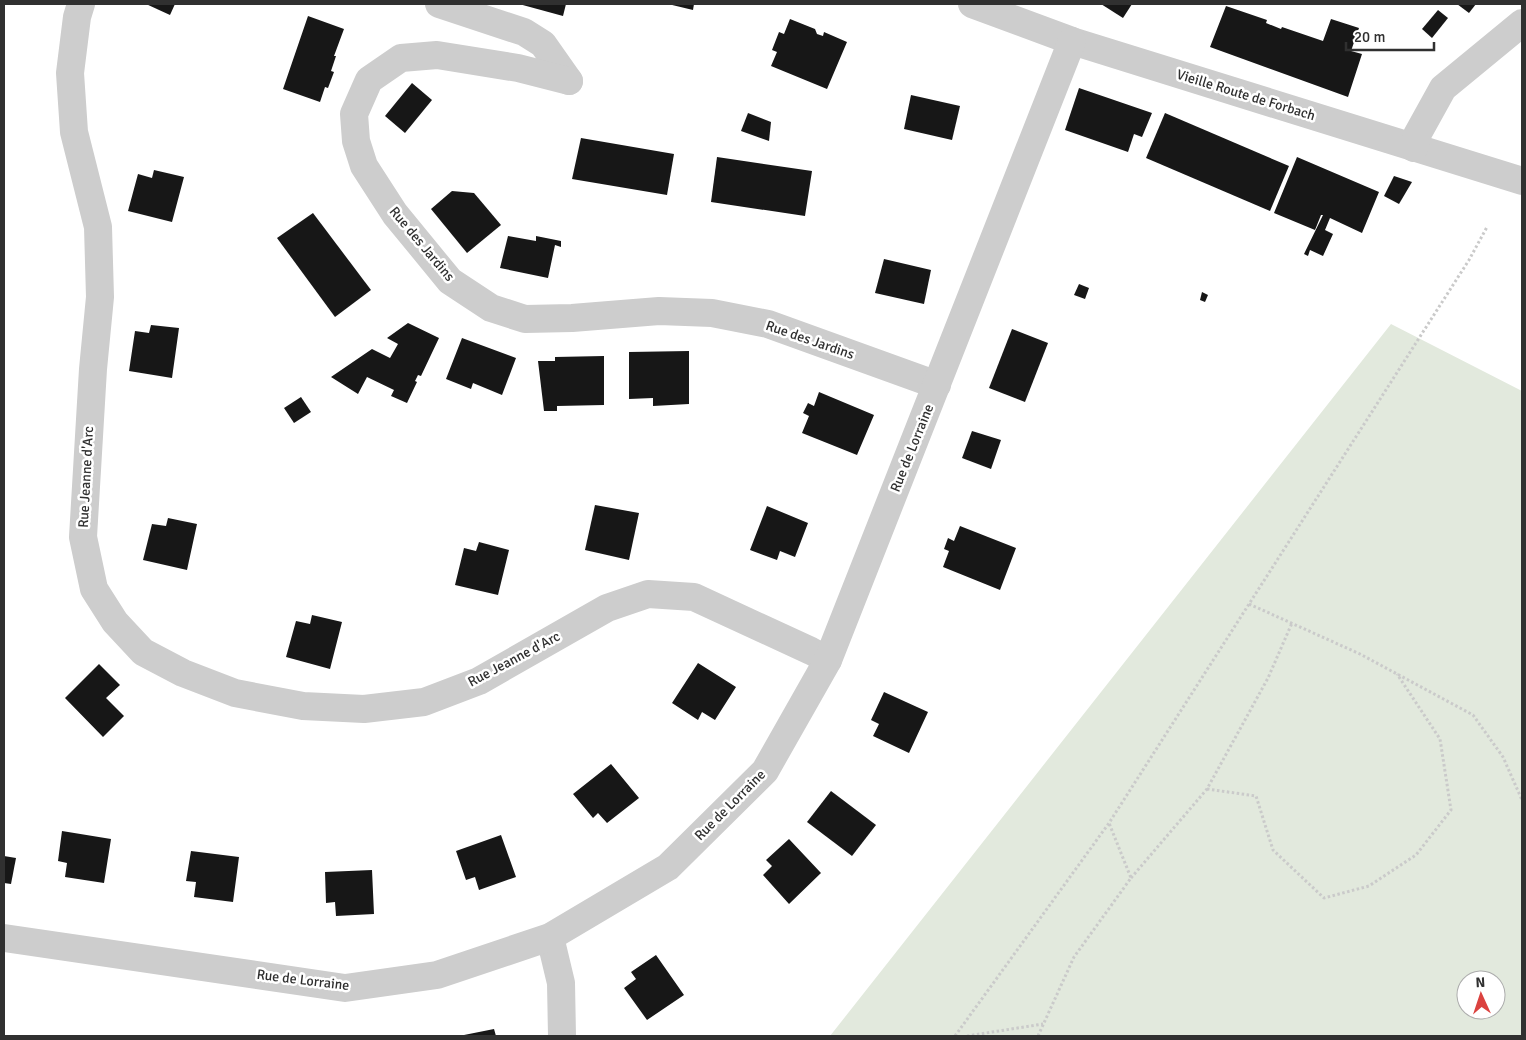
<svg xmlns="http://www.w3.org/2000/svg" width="1526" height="1040" viewBox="0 0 1526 1040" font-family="Signika,sans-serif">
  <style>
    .green { fill: #e2e9dd; fill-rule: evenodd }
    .building { fill: #171717 }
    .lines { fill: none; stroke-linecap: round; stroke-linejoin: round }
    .path { stroke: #cacaca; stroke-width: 3; stroke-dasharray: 2.5 2.5; stroke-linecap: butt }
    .minor { stroke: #cdcdcd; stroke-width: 28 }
    .labels { text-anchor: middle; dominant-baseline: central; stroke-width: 5; stroke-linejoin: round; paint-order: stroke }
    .street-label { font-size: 14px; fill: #303030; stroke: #fff }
  </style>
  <rect width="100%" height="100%" fill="#fff"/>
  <path class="green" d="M1391,324L1522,391V1036H830ZM1466,980H1496V1010H1466Z"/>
  <g class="building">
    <path d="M146,4H175L170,15Z"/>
    <path d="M519,4H566L563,16Z"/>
    <path d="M668,4H694L693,10Z"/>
    <path d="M1101,4H1132L1123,18Z"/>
    <path d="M1457,4H1476L1469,13Z"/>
    <path d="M1226,6L1267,20L1266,23L1281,29L1282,27L1323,41L1331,19L1359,28L1351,51L1362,54L1348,97L1210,47Z"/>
    <path d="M1438,10L1448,18L1432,38L1422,29Z"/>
    <path d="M308,16L344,29L334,56H336L331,71L334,72L328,88L325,87L320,102L283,89Z"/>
    <path d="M790,19L815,29L817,34L823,36L824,32L847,42L827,89L771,66L777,52L772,50L779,32L784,34Z"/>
    <path d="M412,83L432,100L405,133L385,116Z"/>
    <path d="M1079,88L1152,113L1142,137L1134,134L1128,152L1065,130Z"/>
    <path d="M911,95L960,106L952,140L904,129Z"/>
    <path d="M748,113L771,122L769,141L741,131Z"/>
    <path d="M1165,113L1289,166L1270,211L1146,158Z"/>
    <path d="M581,138L674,154L667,195L572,179Z"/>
    <path d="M717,157L812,171L805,216L711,202Z"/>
    <path d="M1297,157L1379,192L1362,233L1330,218L1325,230L1333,234L1323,256L1310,250L1308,256L1304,254L1323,215H1321L1315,230L1274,213Z"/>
    <path d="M154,170L184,177L172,222L128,211L138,174L152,178Z"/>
    <path d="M1394,176L1412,182L1399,204L1384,196Z"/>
    <path d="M452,191L474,193L501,225L467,253L431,209Z"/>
    <path d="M313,213L371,290L335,317L277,238Z"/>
    <path d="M508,236L536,241V236L561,241V247L555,245L548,278L500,268Z"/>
    <path d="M884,259L931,270L924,304L875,293Z"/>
    <path d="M1079,284L1089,288L1085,299L1074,295Z"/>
    <path d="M1202,292L1208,295L1205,302L1200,300Z"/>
    <path d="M408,323L439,338L421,376L418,375L415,381L417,382L407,403L391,396L394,390L367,377L358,394L331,377L372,349L390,358L398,344L387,338Z"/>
    <path d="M151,325L179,328L172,378L129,371L135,331L149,333Z"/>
    <path d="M1012,329L1048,343L1025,402L989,388Z"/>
    <path d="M462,338L516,358L502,395L473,383L471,389L446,379Z"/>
    <path d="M689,351V404L653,406V398L629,399V352Z"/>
    <path d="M604,356V405L557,406V411H544L538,361H555V357Z"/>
    <path d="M819,392L874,415L857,455L802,433L809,416L803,413L808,403L814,406Z"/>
    <path d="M301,397L311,412L294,423L284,408Z"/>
    <path d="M972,431L1001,440L991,469L962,458Z"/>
    <path d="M595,505L639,513L629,560L585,550Z"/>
    <path d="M767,506L808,523L795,557L780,551L777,560L750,550Z"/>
    <path d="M168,518L197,524L187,570L143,560L152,524L166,526Z"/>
    <path d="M960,526L1016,548L1000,590L943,567L949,551L944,549L948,538L954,541Z"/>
    <path d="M479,542L509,550L498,595L455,585L464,548L476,551Z"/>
    <path d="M312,615L342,622L330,669L286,657L296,621L310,624Z"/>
    <path d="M698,663L736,687L715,720L702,712L698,720L672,703Z"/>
    <path d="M99,664L120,685L106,698L124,716L103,737L65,698Z"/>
    <path d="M884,692L928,712L909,753L873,736L879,724L871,720Z"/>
    <path d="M611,764L639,798L607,823L598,813L593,818L573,794Z"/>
    <path d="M831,791L876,825L852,856L807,822Z"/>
    <path d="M62,831L111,839L104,883L65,877L67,863L58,861Z"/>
    <path d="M501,835L516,877L479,890L475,877L466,880L456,851Z"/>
    <path d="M789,839L821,873L789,904L763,875L772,866L766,860Z"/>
    <path d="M191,851L239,857L233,902L194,897L196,882L186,881Z"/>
    <path d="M4,856L16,858L11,884L4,883Z"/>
    <path d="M372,870L374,914L336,916L335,902L326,903L325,872Z"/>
    <path d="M656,955L684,995L647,1020L624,988L636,979L631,972Z"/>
    <path d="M494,1029L496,1036H464V1035Z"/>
  </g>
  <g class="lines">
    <g class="path">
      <path d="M1249,604L1360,654L1473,715L1503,757L1522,800"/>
      <path d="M1207,789L1256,796L1273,850L1324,898L1369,886L1416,855L1451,810L1440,739L1397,674"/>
      <path d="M1131,878L1207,789L1268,678L1292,623"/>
      <path d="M955,1036L1109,823L1469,260L1487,227"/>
      <path d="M967,1036L1043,1024"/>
      <path d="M1038,1036L1074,957L1131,878L1109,823"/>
    </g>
    <g class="minor">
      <path d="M81,4L77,17L70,73L74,132L98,227L100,297L93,369L83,537L94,589L115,622L143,652L183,673L235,693L303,706L364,709L424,702L479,681L607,608L648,594L694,597L811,651L828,660"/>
      <path d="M439,4L524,32L543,44L569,81"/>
      <path d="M972,4L1072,41L1522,181"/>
      <path d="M569,81L518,68L437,55L401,58L369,80L354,114L356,141L364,166L395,214L450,281L491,308L525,319L572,318L659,311L712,313L768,324L937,385"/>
      <path d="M1414,148L1417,135L1443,88L1522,23"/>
      <path d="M550,937L561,983L562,1036"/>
      <path d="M4,938L345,988L437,975L550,937L668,867L765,771L828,660L1072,41"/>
    </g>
  </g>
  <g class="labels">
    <g class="street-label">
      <text transform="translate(1246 95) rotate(17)">Vieille Route de Forbach</text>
      <text transform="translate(422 244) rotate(50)">Rue des Jardins</text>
      <text transform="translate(810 340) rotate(19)">Rue des Jardins</text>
      <text transform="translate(912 448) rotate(-68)">Rue de Lorraine</text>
      <text transform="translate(86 477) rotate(-87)">Rue Jeanne d'Arc</text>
      <text transform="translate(514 659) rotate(-28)">Rue Jeanne d'Arc</text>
      <text transform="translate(730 805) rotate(-45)">Rue de Lorraine</text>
      <text transform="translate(303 980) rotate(7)">Rue de Lorraine</text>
    </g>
  </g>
  <rect width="1526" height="1040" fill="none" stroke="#303030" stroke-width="10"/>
  <g transform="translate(1481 995) rotate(357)"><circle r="24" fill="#ffffff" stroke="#acacac"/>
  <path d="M0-4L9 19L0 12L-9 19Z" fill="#db423f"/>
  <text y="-8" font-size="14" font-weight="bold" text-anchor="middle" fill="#303030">N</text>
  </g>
  <path d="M1346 42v8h88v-8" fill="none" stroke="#303030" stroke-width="2.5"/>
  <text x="1354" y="42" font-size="15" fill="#303030" stroke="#ffffff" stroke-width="4" paint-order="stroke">20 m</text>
</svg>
